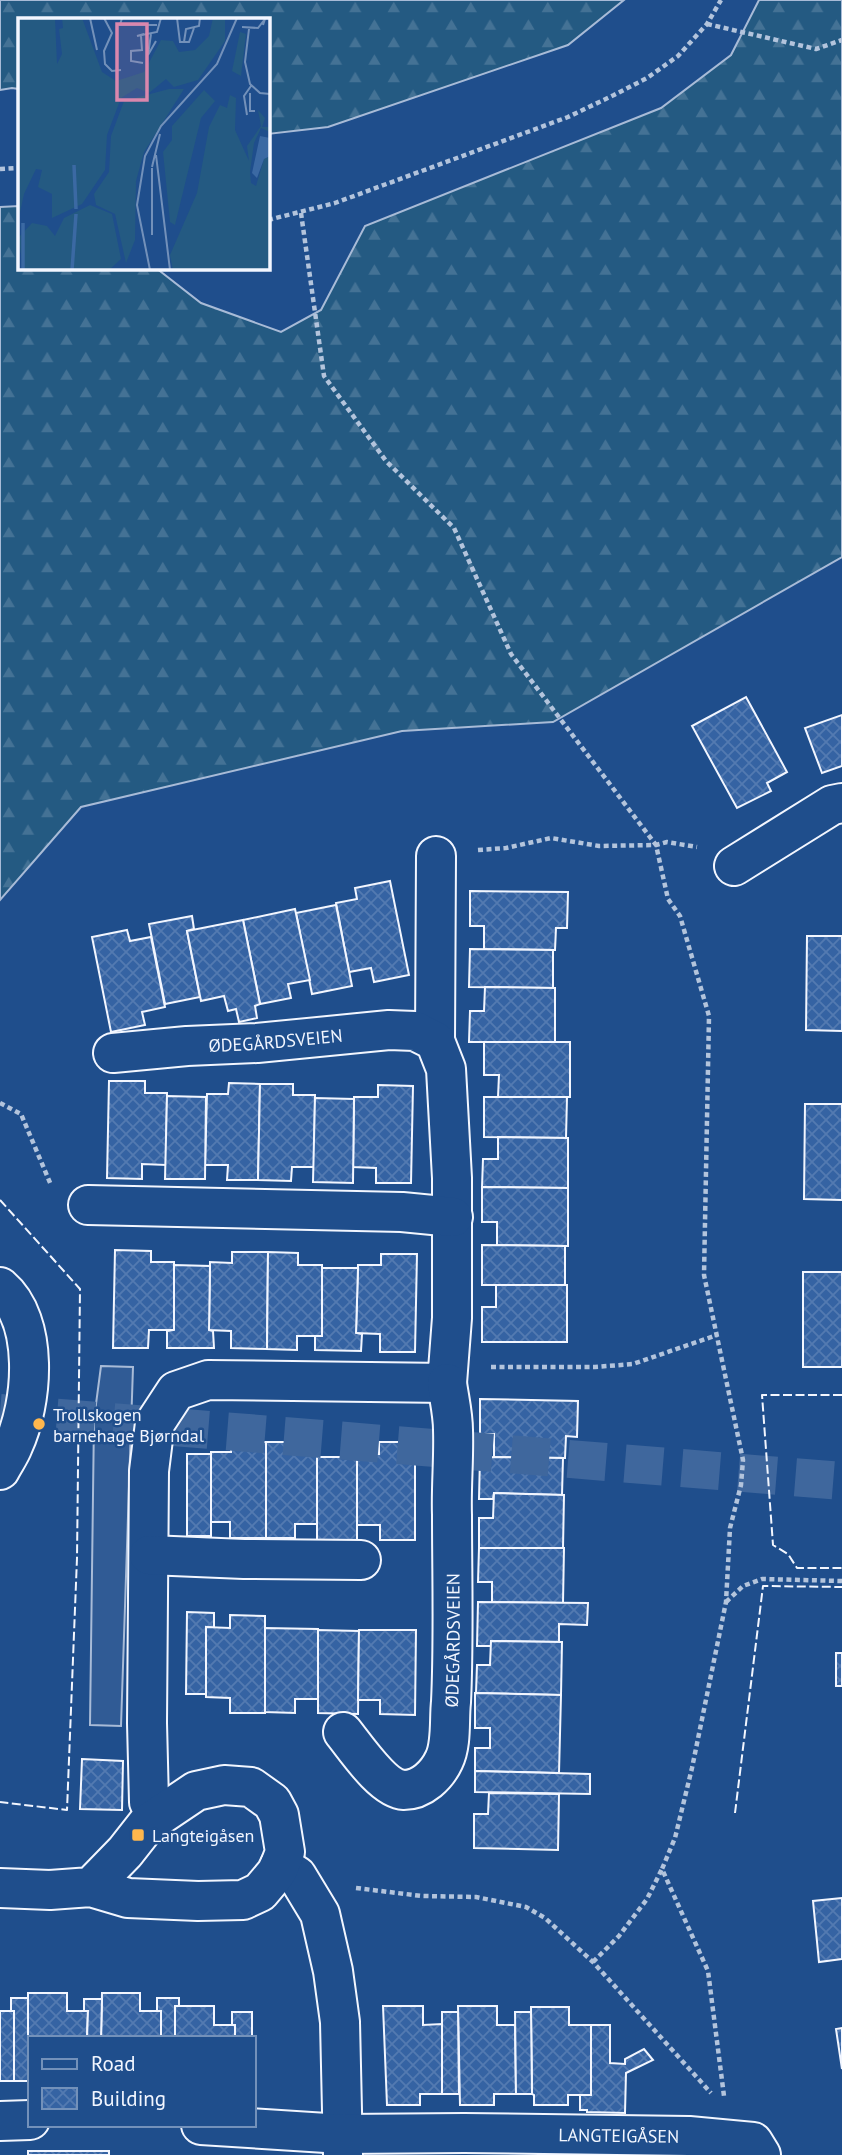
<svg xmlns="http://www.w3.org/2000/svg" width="842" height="2155" viewBox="0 0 842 2155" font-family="'PT Sans',sans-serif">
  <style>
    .forest { fill: url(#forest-firs); stroke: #a8bbd7; stroke-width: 2 }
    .parking { fill: #305b95; stroke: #a8bbd7; stroke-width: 2 }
    .building { fill: url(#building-cross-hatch); stroke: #f2f6ff; stroke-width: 2 }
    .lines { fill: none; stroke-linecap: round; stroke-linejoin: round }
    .minor-tunnel { stroke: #3f679d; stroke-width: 38; stroke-dasharray: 38 19; stroke-linecap: butt }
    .minor-casing { stroke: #f2f6ff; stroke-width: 42 }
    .path { stroke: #b3c4dc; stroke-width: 4.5; stroke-dasharray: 5 3.5; stroke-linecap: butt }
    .minor { stroke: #1f4e8c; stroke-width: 38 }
    .fence { stroke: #f2f6ff; stroke-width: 2; stroke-dasharray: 9 3.5; stroke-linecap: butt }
    .poi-dot { fill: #ffb74d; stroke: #1f4e8c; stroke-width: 2.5 }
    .labels { text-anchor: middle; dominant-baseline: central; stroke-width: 5; stroke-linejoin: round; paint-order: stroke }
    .street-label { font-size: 18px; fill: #f2f6ff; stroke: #1f4e8c }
    .poi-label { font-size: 18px; fill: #f2f6ff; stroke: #1f4e8c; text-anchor: start }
    .inset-river { fill: none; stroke: #3b69a3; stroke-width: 3.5 }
    .inset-road { fill: none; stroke: #7391ba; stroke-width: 2 }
    .view { fill: #da87ad; fill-opacity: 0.15; stroke: #da87ad; stroke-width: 3.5 }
    .inset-edge { fill: none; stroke: #f2f6ff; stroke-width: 3.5 }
  </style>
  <defs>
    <pattern id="forest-firs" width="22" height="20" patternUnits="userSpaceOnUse" patternTransform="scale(1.75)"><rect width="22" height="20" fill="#245a82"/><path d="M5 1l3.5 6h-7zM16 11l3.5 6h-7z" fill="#447295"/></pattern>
    <pattern id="building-cross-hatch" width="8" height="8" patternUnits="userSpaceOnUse" patternTransform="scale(1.75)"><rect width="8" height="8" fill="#3563a3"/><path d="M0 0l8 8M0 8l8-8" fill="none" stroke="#537ab1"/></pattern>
  </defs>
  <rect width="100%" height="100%" fill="#1f4e8c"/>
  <g class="forest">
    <path d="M0,0H624L568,45L328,127L268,134V19H19V89L12,88L0,90Z"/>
    <path d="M759,0H842V557L553,722L402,731L81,807L0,900V207L19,206V268H156L201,303L281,332L321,310L365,226L661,108L731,55Z"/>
  </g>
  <path class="parking" d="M101,1366L133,1367L121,1726L90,1725L94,1419Z"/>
  <g class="building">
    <path d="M746,697L787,772L767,783L771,791L737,808L692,726Z"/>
    <path d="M842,715V766L822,773L805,728Z"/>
    <path d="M390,881L409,975L374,982L371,968L349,972L336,903L357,899L355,888Z"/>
    <path d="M470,891L568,892L567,928H556L555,950L484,949V926H470Z"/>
    <path d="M336,905L352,986L312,994L296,913Z"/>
    <path d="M295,909L310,980L288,984L291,998L260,1004L243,920Z"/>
    <path d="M192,916L194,929L187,931L200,997L165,1004L149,924Z"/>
    <path d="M243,920L260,1004L255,1006L257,1018L239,1022L236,1009L228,1011L224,996L201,1001L187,931Z"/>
    <path d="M127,930L130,941L151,937L165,1007L142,1012L145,1025L111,1032L92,937Z"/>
    <path d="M807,936H842V1031L806,1030Z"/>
    <path d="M470,949L553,950V988L469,987Z"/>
    <path d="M485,987L555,988V1042H469L470,1011H484Z"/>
    <path d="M484,1042H570V1097H498L499,1075H484Z"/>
    <path d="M109,1081H145V1093H167L166,1165L142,1164V1179L107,1178Z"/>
    <path d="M229,1083L260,1084L258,1180H227L228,1165H205L207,1094H228Z"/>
    <path d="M260,1084H293V1095H315L314,1167H292L291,1181L258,1180Z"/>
    <path d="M378,1085L413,1086L411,1183H376V1168L353,1167L354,1097H378Z"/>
    <path d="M167,1096L206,1097L205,1179H165Z"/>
    <path d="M484,1097H567L566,1138L484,1137Z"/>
    <path d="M315,1098L354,1099L353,1183L313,1182Z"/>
    <path d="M805,1104H842V1200L804,1199Z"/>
    <path d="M498,1137L568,1138V1188L482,1187L483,1159H498Z"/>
    <path d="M482,1187L568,1188V1246L497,1245V1222H482Z"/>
    <path d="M482,1245L565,1246V1285H482Z"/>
    <path d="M115,1250L151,1251V1262H174V1330H149L148,1348H113Z"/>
    <path d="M232,1252H268L267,1349L231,1348V1331L209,1330L210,1262L232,1263Z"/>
    <path d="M268,1252L298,1253V1265H322V1336H297V1350L267,1349Z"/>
    <path d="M381,1254H417L415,1352H380V1334L356,1333L358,1265H381Z"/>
    <path d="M174,1265L210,1266L209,1330L213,1331L214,1348H167V1331L174,1330Z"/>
    <path d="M322,1268H358L356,1333L362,1334L361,1351L315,1350V1336H322Z"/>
    <rect x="803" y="1272" width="39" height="95"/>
    <path d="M496,1285H567V1342H482V1307H496Z"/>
    <path d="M480,1399L578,1401L577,1437L566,1436L565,1458L494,1457V1434H480Z"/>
    <path d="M231,1442H266V1538H230V1522H211V1452H231Z"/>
    <path d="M266,1442H297V1453H317V1524H295V1538H266Z"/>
    <path d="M379,1442H415V1540H380V1525H357V1454H379Z"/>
    <rect x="187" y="1454" width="24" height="82"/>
    <rect x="317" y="1457" width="40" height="83"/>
    <path d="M480,1457L563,1458L562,1495L494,1493L493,1499H479Z"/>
    <path d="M494,1493L564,1495L563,1548H479V1518H493Z"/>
    <path d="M479,1548H564L563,1603L492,1602V1582H478Z"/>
    <path d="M478,1602L588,1603L587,1625L559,1624V1642L491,1641V1646H477Z"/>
    <path d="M187,1612L214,1613V1628L206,1627V1694H186Z"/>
    <path d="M230,1615L265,1616V1713H230V1698L206,1697V1627L230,1628Z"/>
    <path d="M265,1628L318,1629V1699H295V1713L265,1712Z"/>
    <path d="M318,1630L359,1631L358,1714L318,1713Z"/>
    <path d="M359,1630H416L415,1715L380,1714V1700H358Z"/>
    <path d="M491,1641L562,1642L561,1695L476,1693L477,1665H490Z"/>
    <rect x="836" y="1653" width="6" height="33"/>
    <path d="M475,1693L561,1695L559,1773L475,1771V1748H490V1728H475Z"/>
    <path d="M82,1759L123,1761L122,1810L80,1809Z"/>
    <path d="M475,1771L590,1774V1794L475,1792Z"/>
    <path d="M489,1793L559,1794L558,1850L474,1848V1814H488Z"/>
    <path d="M842,1898V1959L819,1962L813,1901Z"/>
    <path d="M28,1993H67V2011H88L87,2038H30V2081H28Z"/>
    <path d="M102,1993H140V2011H161V2038H101Z"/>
    <path d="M11,1998H28V2081H14V2011H11Z"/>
    <path d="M157,1998H179V2006H175V2038H161V2011H157Z"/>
    <path d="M84,1999H102L101,2038H87L88,2011H84Z"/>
    <path d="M175,2006H214V2025H235V2038H175Z"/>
    <path d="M383,2006H423V2025L442,2024V2094H420V2105H387Z"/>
    <path d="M458,2006H497V2025H515L516,2094H494V2105H460Z"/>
    <path d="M531,2007H569V2025H591V2095H568V2105H534V2095L532,2094Z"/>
    <rect x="0" y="2011" width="14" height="70"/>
    <path d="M232,2012H252V2038H235V2025H232Z"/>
    <path d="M442,2012H458L459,2094H442Z"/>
    <path d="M515,2012H531L532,2094H516Z"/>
    <path d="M591,2025H610V2063L625,2064V2059L644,2049L653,2060L626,2073L625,2113L587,2112V2110H580V2095H591Z"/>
    <path d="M842,2028V2069L836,2029Z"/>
    <rect x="28" y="2151" width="81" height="4"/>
  </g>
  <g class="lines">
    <path class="minor-tunnel" d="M0,1413L842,1481"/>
    <g class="minor-casing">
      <g id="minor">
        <path d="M734,866L832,805L842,803"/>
        <path d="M435,1041L436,856"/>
        <path id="s1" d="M113,1053L187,1046L257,1043L389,1030L415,1031L435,1041L446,1069L452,1178V1318L447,1383L208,1380L176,1391L155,1423L149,1471L147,1723L149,1802L159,1815"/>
        <path d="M88,1205L402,1212L453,1217"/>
        <path d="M0,1287C40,1321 33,1403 13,1446C10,1454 4,1462 0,1470"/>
        <path d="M149,1555L244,1559L361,1560"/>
        <path id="s2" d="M343,1732C356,1748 383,1789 404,1790C422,1790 437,1775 444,1760C452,1744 449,1719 451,1702C454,1640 452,1577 452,1515C451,1487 454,1458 453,1430C453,1414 449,1398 447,1383"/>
        <path d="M280,1865L297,1876L320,1914L333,1971L340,2022L343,2155"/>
        <path d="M0,1888L50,1890L91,1887L128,1898L198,1901L243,1900L260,1892L276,1873L280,1865L285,1852L279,1815L272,1802L251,1787L224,1785L196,1791L147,1824L125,1852L91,1887"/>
        <path d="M0,2121L30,2120"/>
        <path id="s3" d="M201,2125L342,2134L464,2133L689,2136L753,2142L761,2155"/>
      </g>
    </g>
    <g class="path">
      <path d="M707,24L816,49L842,40"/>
      <path d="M0,169L19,168"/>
      <path d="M301,213L324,376L386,461L454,528L511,654L656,845L668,899L680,916L709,1016L704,1275L743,1460L741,1485L730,1528L726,1602L692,1768L675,1838L662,1869L708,1971L724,2096"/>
      <path d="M268,220L335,203L568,117L614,95L647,78L678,56L707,24L721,0"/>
      <path d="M478,850L506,848L551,838L599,846L656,845L667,842L697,847"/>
      <path d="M0,1103L21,1114L51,1185"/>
      <path d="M491,1367H595L633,1364L717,1335"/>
      <path d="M726,1602L743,1586L762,1579L842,1581"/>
      <path d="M356,1888L422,1896L476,1897L526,1907L545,1918L593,1962L711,2093"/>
      <path d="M593,1962L619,1936L647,1899L662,1869"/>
    </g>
    <use href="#minor" class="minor"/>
    <g class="fence">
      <path d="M0,1200L80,1289L77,1558L67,1810L0,1802"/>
      <path d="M842,1395H762L773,1545L788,1554L797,1568H842"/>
      <path d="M735,1813L763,1586L842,1587"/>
    </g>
  </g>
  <g class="poi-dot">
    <circle cx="39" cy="1424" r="7"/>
    <rect x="131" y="1828" width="14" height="14" rx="3.5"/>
  </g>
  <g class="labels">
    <g class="street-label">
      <text stroke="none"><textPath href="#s1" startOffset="163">ØDEGÅRDSVEIEN</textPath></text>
      <text stroke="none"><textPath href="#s2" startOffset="259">ØDEGÅRDSVEIEN</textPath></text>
      <text stroke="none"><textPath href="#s3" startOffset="418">LANGTEIGÅSEN</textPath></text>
    </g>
    <g class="poi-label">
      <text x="53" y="1414">Trollskogen<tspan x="53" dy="21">barnehage Bjørndal</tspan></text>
      <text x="152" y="1835">Langteigåsen</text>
    </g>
  </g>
  <g transform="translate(18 18)">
    <rect width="252" height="252" fill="#1f4e8c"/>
    <path d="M222,14L228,16L223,58L214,53Z" fill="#245a82"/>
    <path d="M0,0H37L39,46L44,36L41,11L45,10L44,0H64L84,54L98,63L126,54L143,22L155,23L161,34L177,32L191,18L195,0H207V23L180,62L156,69L148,61L131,75L119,70L103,80L89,117L87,152L64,186L34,200V176L20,169L24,152L18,151L6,176L0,203ZM151,71H166L126,134L118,163L117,222L108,245L97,196L78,187L76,176L91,154L93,118L106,83ZM186,72L197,83L183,100L157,207L152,204L145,134L154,122V108ZM212,77L218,80L217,112L231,143L229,128L243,108L240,92L247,100L244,109H252V114L243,110L236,125L232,154L233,165L238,168L246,141L252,138V252H155L152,237L179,175L191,109L202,87L209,90ZM72,187L94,196L103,241L91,252H6L0,220L14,205L29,208L37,218L46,200Z" fill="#245a82"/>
    <path d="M242,118L252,120V138L246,141L239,160L234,155Z" fill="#3b69a3"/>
    <path class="inset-river" d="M56,147L58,191M5,205V252M54,252L58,196"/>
    <path class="inset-road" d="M72,0L79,32M86,0L94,15L86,33L87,46L94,53L103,52M104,0L102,7H139M159,0L162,24H171L176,10M224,9L240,10L247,1L245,7M231,11L227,44L232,66L242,75L252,76M126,16L119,18L139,14L143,0M133,16L130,37L138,23M123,18L124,32L113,33V43L125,45M166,24L168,11L181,8L182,0M232,75V93H237M229,97L226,78L233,68M138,137L152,252M134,149L142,116M134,150V217M132,252L119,187L127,138L143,108L199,46L219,0"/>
    <path class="view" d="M99,6H129V82H99Z"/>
    <rect width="252" height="252" class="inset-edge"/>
  </g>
  <rect x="28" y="2036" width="228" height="91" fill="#1f4e8c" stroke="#7391ba" stroke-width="2"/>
  <rect x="42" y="2059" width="35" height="10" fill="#1f4e8c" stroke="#7391ba" stroke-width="2"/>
  <text x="91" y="2071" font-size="21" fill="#f2f6ff">Road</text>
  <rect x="42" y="2088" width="35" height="21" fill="url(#building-cross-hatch)" stroke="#7391ba" stroke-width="2"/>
  <text x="91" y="2106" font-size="21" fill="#f2f6ff">Building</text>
</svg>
